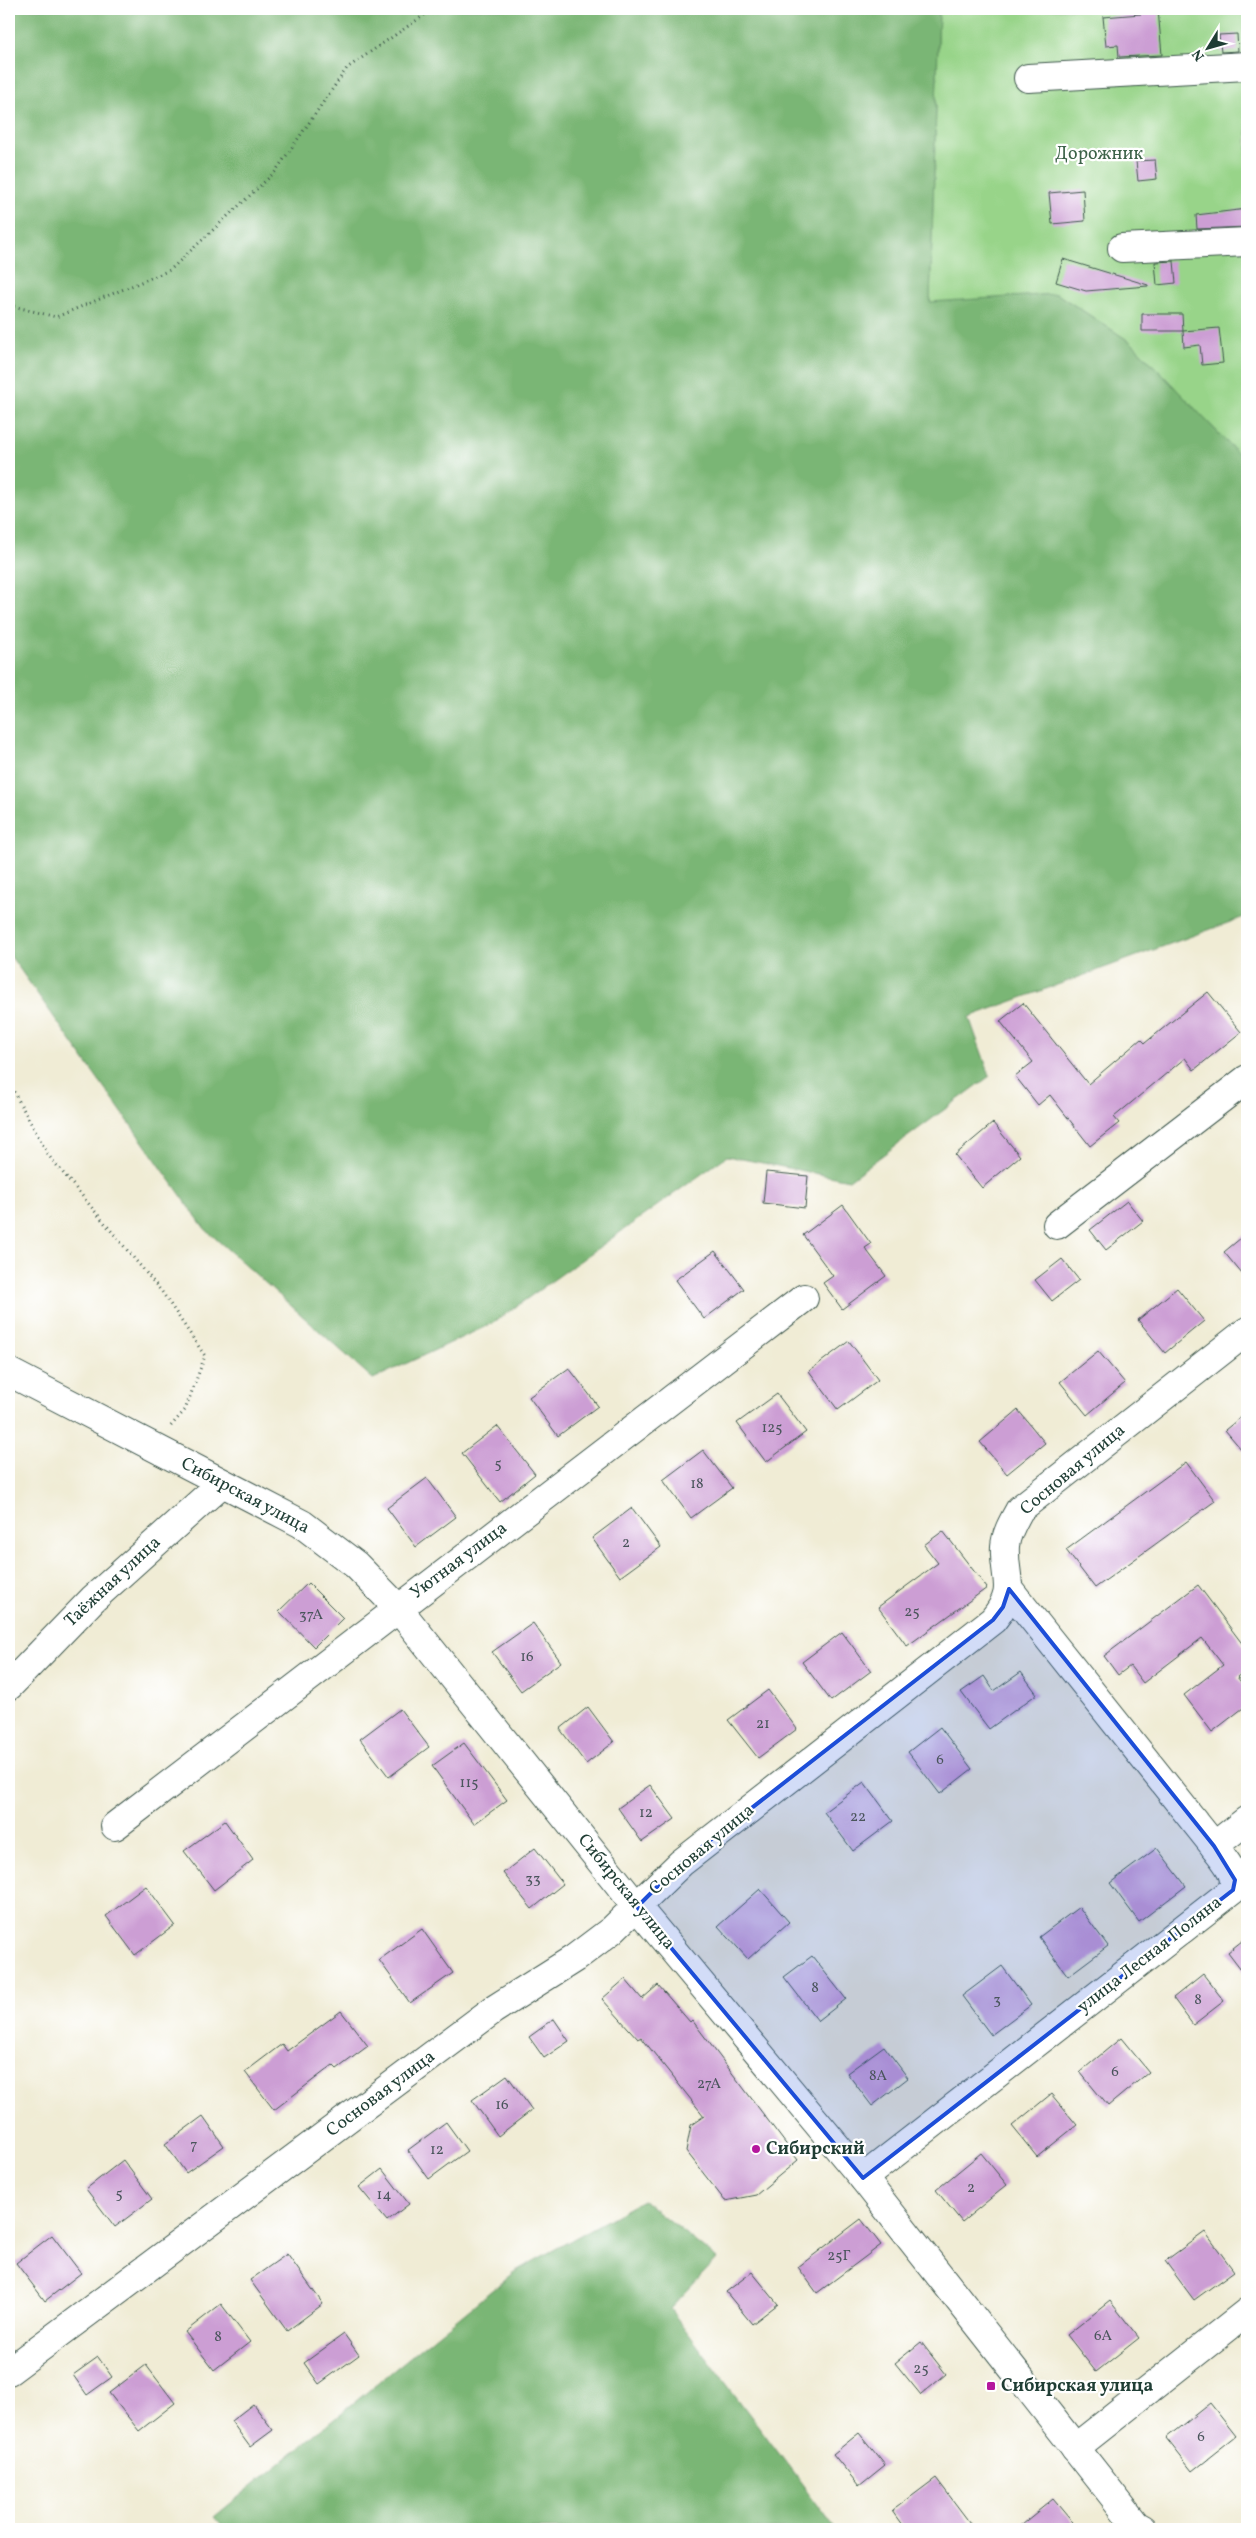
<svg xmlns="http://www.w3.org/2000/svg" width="1256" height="2538" viewBox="0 0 1256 2538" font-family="Vollkorn,serif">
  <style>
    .green { fill: #98d489; stroke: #5c885e }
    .forest { fill: #7ab675; stroke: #4c7a54 }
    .building { fill: #cc9ed4 }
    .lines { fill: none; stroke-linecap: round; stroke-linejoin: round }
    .minor-casing { stroke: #3e574c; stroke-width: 30 }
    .path { stroke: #3e574c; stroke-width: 3; stroke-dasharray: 1 4; stroke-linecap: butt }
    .minor { stroke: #fff; stroke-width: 28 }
    .marked { fill: #1d4ed8; fill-opacity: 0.2; stroke: #1d4ed8; stroke-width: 4; stroke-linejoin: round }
    .poi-dot { fill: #b5179e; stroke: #fff; stroke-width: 2 }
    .labels { text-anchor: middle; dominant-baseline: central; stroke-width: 4.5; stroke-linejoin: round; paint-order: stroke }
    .number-label { font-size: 15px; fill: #4a555c }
    .park-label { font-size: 18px; fill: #3d6349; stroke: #fff }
    .street-label { font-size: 18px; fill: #1f3d34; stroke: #fff }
    .poi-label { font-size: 18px; font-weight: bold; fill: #1f3d34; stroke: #fff; text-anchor: start }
  </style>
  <rect width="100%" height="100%" fill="#fff"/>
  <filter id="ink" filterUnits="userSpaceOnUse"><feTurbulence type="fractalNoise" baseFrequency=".02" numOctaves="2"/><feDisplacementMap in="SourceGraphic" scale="10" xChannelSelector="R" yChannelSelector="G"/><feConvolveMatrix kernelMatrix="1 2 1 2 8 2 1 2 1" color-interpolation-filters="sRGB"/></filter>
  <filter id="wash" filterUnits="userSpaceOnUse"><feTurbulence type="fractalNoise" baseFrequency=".0096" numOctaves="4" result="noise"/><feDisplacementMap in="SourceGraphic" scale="20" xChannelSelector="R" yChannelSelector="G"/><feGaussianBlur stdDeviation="1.12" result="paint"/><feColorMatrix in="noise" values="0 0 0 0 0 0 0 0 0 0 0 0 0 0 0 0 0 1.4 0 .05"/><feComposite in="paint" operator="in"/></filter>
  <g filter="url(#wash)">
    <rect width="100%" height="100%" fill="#f0ecd5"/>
    <path class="green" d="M939,9H1247V463L1132,343L1057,294L930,303Z"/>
    <g class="forest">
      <path d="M9,9H939L930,302L1057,294L1132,343L1247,463V916L969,1017L990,1076L849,1180L727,1156L493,1323L373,1379L205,1229L9,954Z"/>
      <path d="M643,2200L717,2259L670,2309L836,2529H225L214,2517L514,2272Z"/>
    </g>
    <g id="blocks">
      <g class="building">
        <path d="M1141,9H1158L1162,55L1119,57L1118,45L1106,46L1103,17L1141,14Z"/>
        <path d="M1237,34L1238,51L1221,52L1219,35Z"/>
        <path d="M1155,160L1157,179L1138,181L1136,161Z"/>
        <path d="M1083,190L1085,221L1052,224L1049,193Z"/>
        <path d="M1247,209V227L1197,229L1196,215Z"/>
        <path d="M1063,259L1148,285V286L1086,291L1056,282Z"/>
        <path d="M1174,261L1176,283L1157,285L1155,262Z"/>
        <path d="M1142,314H1182L1183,331H1142Z"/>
        <path d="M1219,328L1223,363L1202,365L1200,345L1184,347L1183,331Z"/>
        <path d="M1208,992L1241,1032L1194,1070L1185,1058L1114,1117L1119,1123L1090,1146L1050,1095L1038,1105L1015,1076L1033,1062L1000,1021L1023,1003L1088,1084L1141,1039L1145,1043Z"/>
        <path d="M993,1123L1020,1156L982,1188L955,1155Z"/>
        <path d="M766,1172L808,1176L805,1208L763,1203Z"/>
        <path d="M1127,1201L1143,1221L1106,1250L1090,1230Z"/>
        <path d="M843,1205L871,1244L865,1248L886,1276L842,1309L823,1283L833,1276L803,1235Z"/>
        <path d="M1247,1233V1280L1224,1252Z"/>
        <path d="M715,1251L744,1289L704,1319L675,1280Z"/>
        <path d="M1062,1259L1079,1280L1052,1301L1035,1280Z"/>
        <path d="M1177,1288L1204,1321L1165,1353L1138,1320Z"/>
        <path d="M849,1341L878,1380L838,1410L809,1371Z"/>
        <path d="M1098,1351L1125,1383L1087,1415L1060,1382Z"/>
        <path d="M569,1368L598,1406L558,1436L529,1397Z"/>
        <path d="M777,1394L806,1432L766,1462L737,1423Z"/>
        <path d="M1018,1410L1045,1443L1007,1474L980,1442Z"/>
        <path d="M1247,1412V1456L1225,1430Z"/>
        <path d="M497,1426L535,1474L500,1502L462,1453Z"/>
        <path d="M703,1450L732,1488L691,1518L663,1480Z"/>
        <path d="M1186,1462L1215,1501L1095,1588L1066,1550Z"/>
        <path d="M427,1478L456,1517L416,1547L387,1508Z"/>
        <path d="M632,1508L661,1547L620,1577L592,1538Z"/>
        <path d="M943,1531L987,1588L907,1646L878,1607L938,1563L924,1545Z"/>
        <path d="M308,1583L343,1618L314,1647L279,1611Z"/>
        <path d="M1198,1585L1247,1650V1669L1237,1677L1247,1690V1705L1212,1732L1184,1695L1223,1665L1202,1638L1143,1683L1130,1666L1118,1675L1104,1656Z"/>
        <path d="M533,1623L561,1662L521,1691L492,1652Z"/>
        <path d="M842,1632L871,1671L831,1701L802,1662Z"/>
        <path d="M1021,1672L1037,1694L989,1729L961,1692L984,1676L994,1691Z"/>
        <path d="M768,1690L797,1729L758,1758L728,1720Z"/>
        <path d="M588,1707L614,1742L586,1764L560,1729Z"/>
        <path d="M400,1709L429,1747L389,1777L360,1739Z"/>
        <path d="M940,1727L972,1769L940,1794L908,1752Z"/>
        <path d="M464,1743L507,1800L474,1824L432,1766Z"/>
        <path d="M864,1782L893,1821L853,1851L824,1812Z"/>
        <path d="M650,1785L675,1819L642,1842L618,1808Z"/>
        <path d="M225,1821L253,1860L214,1890L184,1851Z"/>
        <path d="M535,1848L563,1884L532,1909L503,1873Z"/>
        <path d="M1157,1848L1186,1886L1139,1922L1110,1883Z"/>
        <path d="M146,1886L175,1925L135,1955L106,1916Z"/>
        <path d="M760,1889L789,1922L748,1959L718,1926Z"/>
        <path d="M1079,1907L1108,1946L1068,1976L1039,1937Z"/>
        <path d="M422,1929L453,1973L410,2003L379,1960Z"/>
        <path d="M1247,1937V1977L1228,1952Z"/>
        <path d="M812,1956L846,1999L818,2021L784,1977Z"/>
        <path d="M1002,1966L1031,2005L991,2035L962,1996Z"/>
        <path d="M1203,1974L1224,2001L1193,2025L1173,1998Z"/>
        <path d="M625,1979L642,1999L658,1985L690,2022L692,2020L798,2160L756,2195L725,2201L686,2151L691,2125L704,2116L641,2037L638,2039L602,1999Z"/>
        <path d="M341,2011L368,2046L337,2069L333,2065L274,2110L245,2072L282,2044L287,2051Z"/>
        <path d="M554,2019L569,2041L544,2058L529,2037Z"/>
        <path d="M1121,2038L1149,2072L1108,2106L1080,2072Z"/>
        <path d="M884,2046L908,2078L872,2106L847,2073Z"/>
        <path d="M507,2075L532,2110L498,2136L472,2100Z"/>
        <path d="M1051,2094L1077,2125L1037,2157L1012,2126Z"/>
        <path d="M203,2116L224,2146L186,2173L165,2144Z"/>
        <path d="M446,2122L467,2151L429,2179L408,2150Z"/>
        <path d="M981,2153L1007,2185L962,2222L936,2190Z"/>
        <path d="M123,2160L152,2199L115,2227L86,2189Z"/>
        <path d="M382,2169L409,2204L387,2221L359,2187Z"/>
        <path d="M861,2219L881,2245L817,2293L798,2267Z"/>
        <path d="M1205,2232L1234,2271L1194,2300L1165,2261Z"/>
        <path d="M52,2235L81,2273L45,2301L16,2263Z"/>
        <path d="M287,2254L323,2304L287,2331L250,2280Z"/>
        <path d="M752,2272L778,2304L752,2324L726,2292Z"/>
        <path d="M1110,2301L1139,2338L1096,2372L1067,2335Z"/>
        <path d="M221,2304L250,2342L214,2370L185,2332Z"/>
        <path d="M344,2334L359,2355L319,2384L304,2363Z"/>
        <path d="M921,2342L946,2374L921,2395L895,2363Z"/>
        <path d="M98,2357L112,2377L87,2395L73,2375Z"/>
        <path d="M146,2365L175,2403L139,2431L109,2393Z"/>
        <path d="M1210,2403L1236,2436L1192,2471L1166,2438Z"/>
        <path d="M253,2404L273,2430L250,2447L231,2421Z"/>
        <path d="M859,2433L885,2465L859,2486L833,2454Z"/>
        <path d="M936,2478L970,2523L961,2529H905L892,2511Z"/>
        <path d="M1053,2499L1078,2529H1016Z"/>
      </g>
    </g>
  </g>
  <g filter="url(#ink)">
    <use href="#blocks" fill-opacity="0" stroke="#3e574c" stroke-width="1"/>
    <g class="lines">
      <g class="minor-casing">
        <g id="minor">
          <path d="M1028,78L1247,66"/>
          <path d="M1122,248L1247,242"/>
          <path d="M1057,1225L1247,1079"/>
          <path d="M9,1372L302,1524L356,1565L397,1607L637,1907L863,2178L1136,2525L1143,2529"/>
          <path d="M9,1686L93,1599L222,1483"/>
          <path d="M115,1826C344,1648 575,1475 804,1298"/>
          <path d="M1214,1846L1247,1820"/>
          <path d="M863,2178L1233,1890C1238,1872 1223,1859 1214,1846L1009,1589"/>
          <path d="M9,2371L493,2010L575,1958L612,1930L681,1863L993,1620C1019,1588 1003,1580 1005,1546C1006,1533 1014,1520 1020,1509L1247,1331"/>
          <path d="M1075,2448L1247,2312"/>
        </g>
      </g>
      <g class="path">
        <path d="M9,305L56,317L170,270L275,172L347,68L433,9"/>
        <path d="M9,1083L49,1156L162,1292L205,1356L185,1410L169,1428"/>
      </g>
      <use href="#minor" class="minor"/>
    </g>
  </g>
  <path class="marked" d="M1009,1589L1214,1846L1235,1880L1233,1890L863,2178L637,1907L681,1863L993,1620L1003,1607Z"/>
  <g class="poi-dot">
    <circle cx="756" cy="2149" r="5"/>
    <rect x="986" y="2381" width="10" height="10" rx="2.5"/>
  </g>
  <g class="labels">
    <g class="number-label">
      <text x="772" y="1428">125</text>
      <text x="498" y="1464">5</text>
      <text x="697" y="1484">18</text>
      <text x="626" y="1543">2</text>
      <text x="912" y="1612">25</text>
      <text x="311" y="1615">37А</text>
      <text x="527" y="1657">16</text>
      <text x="763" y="1724">21</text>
      <text x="940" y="1760">6</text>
      <text x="469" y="1783">115</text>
      <text x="646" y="1813">12</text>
      <text x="858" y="1817">22</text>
      <text x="533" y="1879">33</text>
      <text x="815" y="1988">8</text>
      <text x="997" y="2000">3</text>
      <text x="1198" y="2000">8</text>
      <text x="1115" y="2072">6</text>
      <text x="878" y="2076">8А</text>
      <text x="709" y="2084">27А</text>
      <text x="502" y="2105">16</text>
      <text x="194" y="2145">7</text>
      <text x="437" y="2150">12</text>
      <text x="971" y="2188">2</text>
      <text x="119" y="2194">5</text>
      <text x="384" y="2195">14</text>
      <text x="839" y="2256">25Г</text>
      <text x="1103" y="2336">6А</text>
      <text x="218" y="2337">8</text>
      <text x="921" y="2369">25</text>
      <text x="1201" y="2437">6</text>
    </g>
    <g class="park-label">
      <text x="1099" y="154">Дорожник</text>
    </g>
    <g class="street-label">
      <text transform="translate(1073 1470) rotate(-40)">Сосновая улица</text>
      <text transform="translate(245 1496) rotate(28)">Сибирская улица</text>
      <text transform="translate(459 1561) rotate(-37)">Уютная улица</text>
      <text transform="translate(113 1582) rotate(-43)">Таёжная улица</text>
      <text transform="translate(702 1850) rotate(-40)">Сосновая улица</text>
      <text transform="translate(626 1892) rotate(51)">Сибирская улица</text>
      <text transform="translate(1150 1955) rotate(-38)">улица Лесная Поляна</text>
      <text transform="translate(381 2094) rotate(-37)">Сосновая улица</text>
    </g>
    <g class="poi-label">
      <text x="766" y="2149">Сибирский</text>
      <text x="1001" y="2386">Сибирская улица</text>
    </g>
  </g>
  <rect width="1256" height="2538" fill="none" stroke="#fff" stroke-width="30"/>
  <g transform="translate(1208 48) rotate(233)" stroke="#ffffff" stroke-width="4" paint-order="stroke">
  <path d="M0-4L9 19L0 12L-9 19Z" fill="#1f3d34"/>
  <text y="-8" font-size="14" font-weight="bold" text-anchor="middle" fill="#1f3d34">N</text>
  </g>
</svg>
